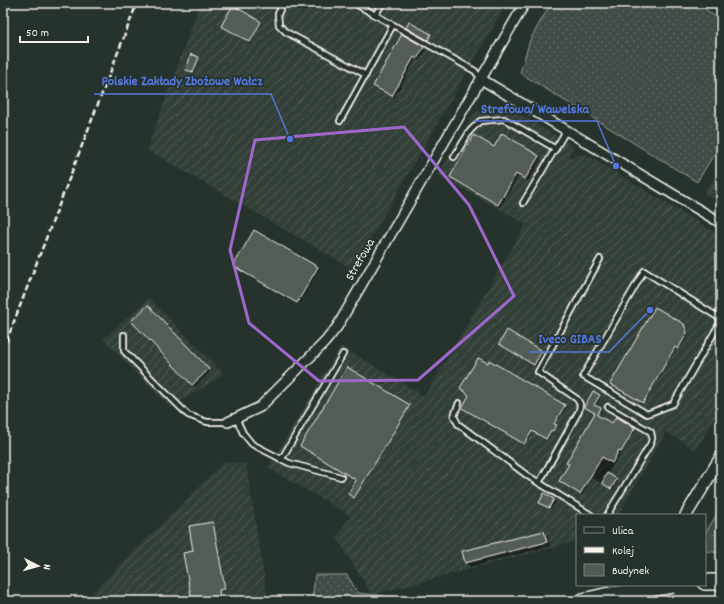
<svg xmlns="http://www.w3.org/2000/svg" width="724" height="604" viewBox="0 0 724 604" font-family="Dekko,sans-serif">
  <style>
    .industrial { fill: url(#industrial-furrows) }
    .grass { fill: url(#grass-dots); stroke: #9a9e96 }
    .forest { fill: url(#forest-crowns); stroke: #9a9e96 }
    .shadow { fill: #0007 }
    .building { fill: #525c55; stroke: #f4f1e8 }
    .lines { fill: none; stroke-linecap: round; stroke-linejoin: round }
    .service-casing { stroke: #f4f1e8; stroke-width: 8 }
    .minor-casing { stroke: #f4f1e8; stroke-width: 12 }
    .tertiary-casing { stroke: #f4f1e8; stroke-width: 14 }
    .trunk-casing { stroke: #f4f1e8; stroke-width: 18 }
    .service { stroke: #26332d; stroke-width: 4.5 }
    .minor { stroke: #26332d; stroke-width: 9 }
    .tertiary { stroke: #26332d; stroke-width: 11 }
    .trunk { stroke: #26332d; stroke-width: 15 }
    .rail { stroke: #f4f1e8; stroke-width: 2.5; stroke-dasharray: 6 3; stroke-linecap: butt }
    .trunk-bridge-casing { stroke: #f4f1e8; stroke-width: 18; stroke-linecap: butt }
    .trunk-bridge { stroke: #26332d; stroke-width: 15 }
    .marked { fill: none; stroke: #9f67cb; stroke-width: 3; stroke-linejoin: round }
    .labels { text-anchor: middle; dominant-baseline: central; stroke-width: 3.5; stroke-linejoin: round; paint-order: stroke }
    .street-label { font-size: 13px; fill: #f4f1e8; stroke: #26332d }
    .leader { fill: none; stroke: #5377dc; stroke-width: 1.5 }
    .callout-dot { fill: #5377dc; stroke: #26332d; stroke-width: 1.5 }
    .callout-label { font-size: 14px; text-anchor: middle; font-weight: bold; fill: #5377dc; stroke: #26332d; stroke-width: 3.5; stroke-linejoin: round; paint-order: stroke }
  </style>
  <defs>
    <pattern id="industrial-furrows" width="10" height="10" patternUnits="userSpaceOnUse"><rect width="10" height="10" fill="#333f39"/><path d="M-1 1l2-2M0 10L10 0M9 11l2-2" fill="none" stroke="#515b56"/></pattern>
    <pattern id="grass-dots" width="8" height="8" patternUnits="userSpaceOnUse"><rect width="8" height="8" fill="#414b45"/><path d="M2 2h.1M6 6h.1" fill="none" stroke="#5d6560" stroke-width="1.8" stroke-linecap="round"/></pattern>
    <pattern id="forest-crowns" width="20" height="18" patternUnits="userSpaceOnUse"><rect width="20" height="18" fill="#414b45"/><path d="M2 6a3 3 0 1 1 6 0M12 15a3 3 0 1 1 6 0" fill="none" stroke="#5d6560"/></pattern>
  </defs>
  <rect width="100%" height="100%" fill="#26332d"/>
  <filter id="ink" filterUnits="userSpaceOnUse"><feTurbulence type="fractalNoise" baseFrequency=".025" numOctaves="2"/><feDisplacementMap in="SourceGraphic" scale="8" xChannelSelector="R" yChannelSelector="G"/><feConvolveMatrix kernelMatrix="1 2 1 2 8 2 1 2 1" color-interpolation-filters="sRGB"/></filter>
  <g filter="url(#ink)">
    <g class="industrial">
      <path d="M200,3H507L353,269L147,150Z"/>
      <path d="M504,105L573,146L568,157L585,154L721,236V407L696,450L666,432L618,515H577V541L372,595L336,537L351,516L268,468L341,346L425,396L526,224L438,175L474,113Z"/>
      <path d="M721,166V203L704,193Z"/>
      <path d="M149,298L224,374L171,408L103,339Z"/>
      <path d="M224,462L246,463L268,601H92L86,599Z"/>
    </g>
    <g class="grass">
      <path d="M551,3H699V4L721,21V143L697,182L520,73L530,40Z"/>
      <path d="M315,575H347L358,593L401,598V601H312Z"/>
    </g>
    <path class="forest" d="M721,507V553L705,551V534Z"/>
    <g class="shadow">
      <path d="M233,6L262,23L251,42L223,26Z"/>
      <path d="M403,36L426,50L419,61L416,59L394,98L374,86Z"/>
      <path d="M198,57L194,73L188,70Z"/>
      <path d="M539,156L541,159L528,181L519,175L500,207L453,179Z"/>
      <path d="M254,231L319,269L299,304L235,266Z"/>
      <path d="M148,306L210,372L195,387L132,321Z"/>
      <path d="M684,325L688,335L679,350L676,348L644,403L613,385Z"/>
      <path d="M500,344L541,352L545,356L538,368Z"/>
      <path d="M490,362L566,407L555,425L557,427L554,432L552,430L547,439L533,431L525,444L464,408Z"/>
      <path d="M599,396L601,398L596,407L602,411L598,416L613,425L636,430L607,475L618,482L613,490L592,478L582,495L560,481L596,413L587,408Z"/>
      <path d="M409,406L355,498L350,495Z"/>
      <path d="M553,500L556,502L551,510L540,503Z"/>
      <path d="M213,523L226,590L219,591L221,601H193L184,554L194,552Z"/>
      <path d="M544,532L548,536L550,546L470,567L466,563Z"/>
    </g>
    <g class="building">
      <path d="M233,5L261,22L250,42L221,26Z"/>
      <path d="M409,22L431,34L428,40L406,28Z"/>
      <path d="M402,34L424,47L417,59L414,57L392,96L373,86Z"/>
      <path d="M191,54L199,57L193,72L186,70Z"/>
      <path d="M502,133L539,156L525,179L516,174L498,205L450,177L474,135L494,147Z"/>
      <path d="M254,230L318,267L297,303L233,266Z"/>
      <path d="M148,305L209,369L192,385L131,321Z"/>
      <path d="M655,307L684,324L687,333L678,349L675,347L643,403L610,384Z"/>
      <path d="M507,330L542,351L534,365L499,344Z"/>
      <path d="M478,358L488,363L489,360L565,405L554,424L557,425L553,431L551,430L546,439L532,431L524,444L462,408L469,395L460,388Z"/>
      <path d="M347,367L410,405L354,498L348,494L356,480L300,446Z"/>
      <path d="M593,391L600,395L594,405L601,408L597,415L612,423L616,417L635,428L621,452L619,450L612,463L602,457L580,494L559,481L569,464L566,463L595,413L584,407Z"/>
      <path d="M607,473L617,479L611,489L602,483Z"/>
      <path d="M544,493L554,499L549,508L539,503Z"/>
      <path d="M213,522L225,589L219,590L220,600L192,601L183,553L193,551L189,526Z"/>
      <path d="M544,531L547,542L465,563L462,551Z"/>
    </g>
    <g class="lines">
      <g class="service-casing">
        <g id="service">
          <path d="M283,3L278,14L279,25L286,32L366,75"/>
          <path d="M354,3L475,71L481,79"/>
          <path d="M375,15L383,3"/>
          <path d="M340,121L393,25"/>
          <path d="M454,157L470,131L480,121L504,119L556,149"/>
          <path d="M523,203L566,131"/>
          <path d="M721,319L644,271L583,376L647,414L673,404L721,321"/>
          <path d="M124,335V351L188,415L207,422H228"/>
          <path d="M459,403L454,416L458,424L528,476L591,515"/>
          <path d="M236,418L243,433L252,444L289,463L341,477"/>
          <path d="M281,460L343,354"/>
          <path d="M539,483L579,411L580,404L577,399L538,372L600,259"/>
          <path d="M607,515L651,443L652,438L651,432L608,407"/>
        </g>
      </g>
      <g class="minor-casing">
        <g id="minor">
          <path d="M481,79L721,223"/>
          <path d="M228,422L260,407L325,342L337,327L525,3"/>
        </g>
      </g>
      <g class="tertiary-casing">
        <g id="tertiary">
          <path d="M686,515L721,457"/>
          <path d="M636,601L645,586"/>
        </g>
      </g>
      <g class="trunk-casing">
        <g id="trunk">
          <path d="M705,582H721"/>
          <path d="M583,601L605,596"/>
        </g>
      </g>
      <use href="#service" class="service"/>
      <use href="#minor" class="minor"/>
      <use href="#tertiary" class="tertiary"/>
      <use href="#trunk" class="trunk"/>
      <path class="rail" d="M3,350L137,3"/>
      <g class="trunk-bridge-casing">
        <path id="trunk-bridge" d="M605,596L673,585"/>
      </g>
      <use href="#trunk-bridge" class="trunk-bridge"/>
    </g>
  </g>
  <path class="marked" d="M404,127L469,205L514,296L418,380L319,381L249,323L230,250L255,140Z"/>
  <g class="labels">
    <g class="street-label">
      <text transform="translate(361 260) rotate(-60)">Strefowa</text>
    </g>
  </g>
  <path class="leader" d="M290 139L271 94H94M616 166L597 121H473M650 310L609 352H530"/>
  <g class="callout-dot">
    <circle cx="290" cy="139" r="4"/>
    <circle cx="616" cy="166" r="4"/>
    <circle cx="650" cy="310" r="4"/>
  </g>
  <g class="callout-label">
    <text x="182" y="85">Polskie Zakłady Zbożowe Wałcz</text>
    <text x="535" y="113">Strefowa/ Wawelska</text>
    <text x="570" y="343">Iveco GIBAS</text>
  </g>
  <rect width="724" height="604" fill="none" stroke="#26332d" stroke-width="16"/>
  <rect x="8" y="8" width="708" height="588" fill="none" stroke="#f4f1e8" stroke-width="1.5" filter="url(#ink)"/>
  <rect x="576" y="514" width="130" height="72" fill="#26332d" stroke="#787f78"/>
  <rect x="584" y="527" width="20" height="6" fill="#26332d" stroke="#787f78"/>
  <text x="612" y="534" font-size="12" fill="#f4f1e8">Ulica</text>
  <rect x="584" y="547" width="20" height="6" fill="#f4f1e8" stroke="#787f78"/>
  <text x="612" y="554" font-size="12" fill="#f4f1e8">Kolej</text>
  <rect x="584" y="564" width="20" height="12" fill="#525c55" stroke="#787f78"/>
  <text x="612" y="574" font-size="12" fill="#f4f1e8">Budynek</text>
  <g transform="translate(38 566) rotate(96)" stroke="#26332d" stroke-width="3" paint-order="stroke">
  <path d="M0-3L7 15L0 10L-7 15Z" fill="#f4f1e8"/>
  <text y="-6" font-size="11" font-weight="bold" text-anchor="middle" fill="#f4f1e8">N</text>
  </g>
  <path d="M20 36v6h68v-6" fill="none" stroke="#f4f1e8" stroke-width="2"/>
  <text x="26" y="36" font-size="12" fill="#f4f1e8" stroke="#26332d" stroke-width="3" paint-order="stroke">50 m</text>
</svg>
